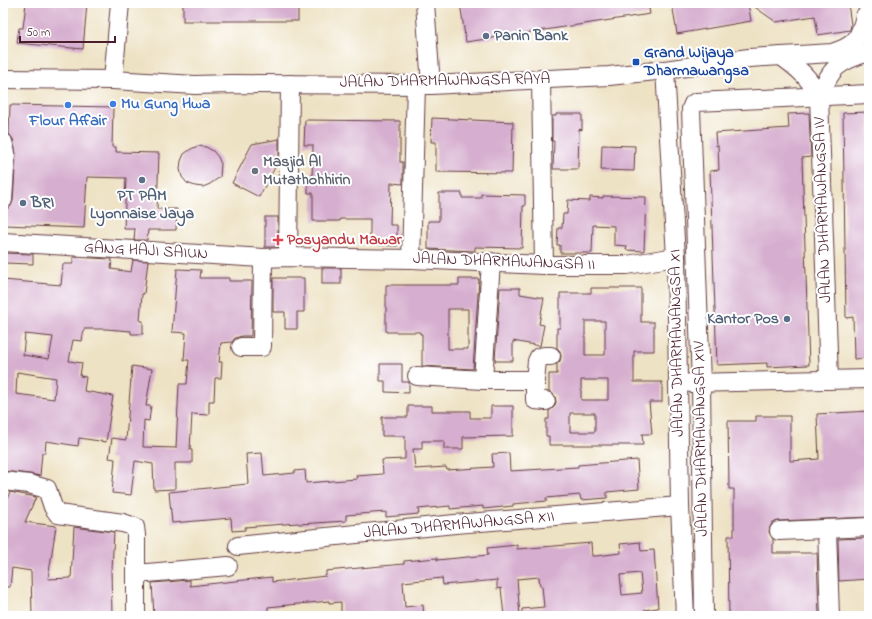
<svg xmlns="http://www.w3.org/2000/svg" width="872" height="619" viewBox="0 0 872 619" font-family="'Indie Flower',sans-serif">
  <style>
    .building { fill: #d6aecf; fill-rule: evenodd }
    .lines { fill: none; stroke-linecap: round; stroke-linejoin: round }
    .minor-casing { stroke: #633c42; stroke-width: 20 }
    .minor { stroke: #fff; stroke-width: 18 }
    .service-dot { fill: #5c6f8a; stroke: #fff; stroke-width: 1.5 }
    .transit-dot { fill: #1a4fb4; stroke: #fff; stroke-width: 1.5 }
    .shop-dot { fill: #3f7fe0; stroke: #fff; stroke-width: 1.5 }
    .worship-dot { fill: #6b7280; stroke: #fff; stroke-width: 1.5 }
    .health-dot { fill: #e0444e; stroke: #fff; stroke-width: 1.5 }
    .labels { text-anchor: middle; dominant-baseline: central; stroke-width: 4; stroke-linejoin: round; paint-order: stroke }
    .service-label { font-size: 16px; font-weight: bold; fill: #4e5e75; stroke: #fff; text-anchor: start }
    .transit-label { font-size: 16px; font-weight: bold; fill: #164399; stroke: #fff; text-anchor: start }
    .street-label { font-size: 16px; fill: #4a1f2b; stroke: #fff }
    .shop-label { font-size: 16px; font-weight: bold; fill: #366cbe; stroke: #fff; text-anchor: start }
    .worship-label { font-size: 16px; font-weight: bold; fill: #5b616d; stroke: #fff; text-anchor: start }
    .health-label { font-size: 16px; font-weight: bold; fill: #be3a42; stroke: #fff; text-anchor: start }
  </style>
  <rect width="100%" height="100%" fill="#fff"/>
  <filter id="ink" filterUnits="userSpaceOnUse"><feTurbulence type="fractalNoise" baseFrequency=".025" numOctaves="2"/><feDisplacementMap in="SourceGraphic" scale="8" xChannelSelector="R" yChannelSelector="G"/><feConvolveMatrix kernelMatrix="1 2 1 2 8 2 1 2 1" color-interpolation-filters="sRGB"/></filter>
  <filter id="wash" filterUnits="userSpaceOnUse"><feTurbulence type="fractalNoise" baseFrequency=".012" numOctaves="4" result="noise"/><feDisplacementMap in="SourceGraphic" scale="16" xChannelSelector="R" yChannelSelector="G"/><feGaussianBlur stdDeviation="0.9" result="paint"/><feColorMatrix in="noise" values="0 0 0 0 0 0 0 0 0 0 0 0 0 0 0 0 0 1.4 0 .05"/><feComposite in="paint" operator="in"/></filter>
  <g filter="url(#wash)">
    <rect width="100%" height="100%" fill="#eee2c4"/>
    <g id="blocks">
      <g class="building">
        <path d="M26,3H87L83,49L17,43L19,28H23Z"/>
        <rect x="183" y="3" width="115" height="18"/>
        <path d="M460,3H648L650,14L466,42Z"/>
        <path d="M672,3H748L751,21L677,34Z"/>
        <path d="M749,3H848L851,25L850,30L818,35L815,16L776,22Z"/>
        <path d="M10,105L113,107L112,147H116V152L159,153L157,209H177L176,230H148L147,240H134L135,229H124L126,178L87,177L84,228L4,225L5,210L11,206L13,201L16,154L13,139L9,134Z"/>
        <path d="M869,112V358L854,359L853,317L846,318L843,113Z"/>
        <path d="M809,113L811,157L802,158L809,365L767,367V363L717,365L710,171L719,170L718,145L716,146L715,133L789,128L788,114Z"/>
        <path d="M556,114H582V130L579,129L578,169H553L554,141H552V116H556Z"/>
        <path d="M432,118L513,122L512,173L436,172V142H431Z"/>
        <path d="M305,120L400,121V162H403V184L391,183L390,225H397V246L379,245L380,238H370V219H340V221H313V193H308V179H312L313,145H304Z"/>
        <path d="M279,139V160L259,197L232,183L252,144Z"/>
        <path d="M602,145L635,146L634,171L601,170Z"/>
        <path d="M198,146L206,147L213,151L218,157L221,164L220,177L210,184L203,187L195,186L187,183L182,177L180,169L181,161L184,154L191,149Z"/>
        <path d="M439,193H462V198H481V194L525,195V206H523L522,248L475,247V251L428,249V221H439Z"/>
        <path d="M603,196L646,197L644,251L626,250L627,246L614,245V226L593,225L592,253H560V245H557L558,228H562L563,214H567L568,200L590,201V197L603,198Z"/>
        <rect x="265" y="217" width="13" height="30"/>
        <path d="M3,253L33,254V264L3,263Z"/>
        <path d="M73,257L112,259L111,269L131,272L133,260L148,261L144,294H142L140,321H143V334H131V331L106,329H84L82,341L73,340L69,361L82,363L80,376L86,377L84,391L113,396L106,442L79,438L78,446L46,441L45,453H42L40,476L30,474L3,471V280L61,285L63,264H73ZM25,334L53,337L49,359L23,355ZM17,372L56,378L54,399L16,394Z"/>
        <rect x="322" y="268" width="19" height="16"/>
        <path d="M177,269L201,270L200,278H229V281H252L251,336H242L235,338L232,342L221,343L219,362H222L221,378H215L214,401H209V415L192,414L190,450H192V463H175V489L154,490L153,464L135,461L131,495L112,493L115,459L109,458L112,438L126,440L132,366L152,369L146,406H151L149,421L144,420L143,447L176,448L179,384H187L189,360H184L186,333L172,332Z"/>
        <path d="M273,278H304V312H297V329H285V312H273Z"/>
        <path d="M459,279H479L473,369L422,366V334H420V332H386V285H459ZM448,309H468V349H448Z"/>
        <path d="M500,288H520V294L544,298L539,324L544,325L540,346L513,341V361H495Z"/>
        <path d="M591,288H641V322H654V351H634V382H662V402H649L652,434H642L643,445H549V436H546V419H549V411L554,407L556,402L555,396L549,391V374H557V364L560,361L561,356L560,351L557,348V328H560V293H591ZM585,321H605V355H585ZM581,380H608V400H581ZM570,413H595V432H570Z"/>
        <path d="M380,364H402V382H409V393L385,392V381H380Z"/>
        <path d="M408,406H432V411H470V418H491V406H513V436L463,437V449H444V441H422V449H413L415,469L446,467L447,470L493,467L492,454L509,453L510,471L578,467V465L637,460L639,489L607,492V498L581,500L580,495L546,498L547,501L513,504V506L483,509V506L450,509V506L418,509L419,514L386,517V512L346,515V521L299,524L298,523L245,527V530L232,531L231,518L172,523L169,492L248,484L246,454L262,453L264,476L295,473L294,471L305,470L306,483L357,479L356,476L383,474L382,460L405,459V436H382V417H408Z"/>
        <path d="M869,411V517L779,521L773,522L770,527L769,532L773,539V553H817L819,616H729L728,536H734V489H729L728,421H756V416H790V461L819,459L817,414Z"/>
        <path d="M10,492L36,497L25,522L56,526L48,579L71,578L74,527L114,532L112,569H111L112,616H32L31,571L12,568L10,587H3V508Z"/>
        <path d="M869,538V579L839,581L838,539Z"/>
        <path d="M640,542L641,551L654,550L658,608L644,610L645,616H522V609L544,607L542,586H540L539,577L517,579L520,616H504L501,588L497,589V580L443,585L442,578L403,582L405,607L423,605L424,616H341V602L329,603V601L268,607V611L229,616H154L152,583L190,580V586L272,577V582L326,576V571L404,564V561L437,558V560L488,555L487,548L517,545V549L591,543L592,556H596L621,553L620,544ZM640,573L642,593L622,595L620,575Z"/>
      </g>
    </g>
  </g>
  <g filter="url(#ink)">
    <use href="#blocks" fill-opacity="0" stroke="#633c42" stroke-width="1"/>
    <g class="lines">
      <g class="minor-casing">
        <g id="minor">
          <path d="M425,3L431,85"/>
          <path d="M781,56C798,68 810,78 819,97L829,380"/>
          <path d="M665,70L676,257L680,506L685,616"/>
          <path d="M3,79L113,80L195,85L230,84L431,85L609,76L665,70L749,58L832,53C856,45 859,40 865,16"/>
          <path d="M541,79L544,265"/>
          <path d="M113,80L120,3"/>
          <path d="M819,97C832,67 836,62 869,52"/>
          <path d="M3,142L6,153L3,200"/>
          <path d="M3,242L263,258L288,257L411,259L544,265H627L676,257"/>
          <path d="M288,257L290,84"/>
          <path d="M411,259L416,85"/>
          <path d="M241,347H262L263,258"/>
          <path d="M417,376L483,380H535L537,361L539,357L544,356H551"/>
          <path d="M483,380L491,262"/>
          <path d="M535,380V400L546,401"/>
          <path d="M690,383L869,379"/>
          <path d="M3,481L29,484L47,489L53,507L58,514L123,523L135,527L136,535V616"/>
          <path d="M827,530L830,616"/>
          <path d="M779,531L869,527"/>
          <path d="M238,546L455,524L680,506"/>
          <path d="M136,574L228,566"/>
          <path d="M704,616L701,383L691,109L693,104L696,102L869,94"/>
        </g>
      </g>
      <use href="#minor" class="minor"/>
    </g>
  </g>
  <g class="service-dot">
    <circle cx="486" cy="36" r="4"/>
    <circle cx="142" cy="180" r="4"/>
    <circle cx="23" cy="203" r="4"/>
    <circle cx="787" cy="319" r="4"/>
  </g>
  <rect class="transit-dot" x="632" y="58" width="8" height="8" rx="2"/>
  <g class="shop-dot">
    <circle cx="113" cy="104" r="4"/>
    <circle cx="68" cy="105" r="4"/>
  </g>
  <circle class="worship-dot" cx="255" cy="171" r="4"/>
  <path class="health-dot" d="M276 234h4v4h4v4h-4v4h-4v-4h-4v-4h4z"/>
  <g class="labels">
    <g class="service-label">
      <text x="494" y="36">Panin Bank</text>
      <text x="142" y="196" text-anchor="middle">PT PAM<tspan x="142" dy="18">Lyonnaise Jaya</tspan></text>
      <text x="31" y="203">BRI</text>
      <text x="779" y="319" text-anchor="end">Kantor Pos</text>
    </g>
    <g class="transit-label">
      <text x="644" y="53">Grand Wijaya<tspan x="644" dy="18">Dharmawangsa</tspan></text>
    </g>
    <g class="street-label">
      <text transform="translate(445 81) rotate(-1)">JALAN DHARMAWANGSA RAYA</text>
      <text transform="translate(823 210) rotate(-92)">JALAN DHARMAWANGSA IV</text>
      <text transform="translate(146 251) rotate(3)">GANG HAJI SAIUN</text>
      <text transform="translate(504 262) rotate(2)">JALAN DHARMAWANGSA II</text>
      <text transform="translate(677 343) rotate(-91)">JALAN DHARMAWANGSA XI</text>
      <text transform="translate(701 439) rotate(-91)">JALAN DHARMAWANGSA XIV</text>
      <text transform="translate(459 525) rotate(-5)">JALAN DHARMAWANGSA XII</text>
    </g>
    <g class="shop-label">
      <text x="121" y="104">Mu Gung Hwa</text>
      <text x="68" y="121" text-anchor="middle">Flour Affair</text>
    </g>
    <g class="worship-label">
      <text x="263" y="162">Masjid Al<tspan x="263" dy="18">Mutathohhirin</tspan></text>
    </g>
    <g class="health-label">
      <text x="287" y="240">Posyandu Mawar</text>
    </g>
  </g>
  <rect width="872" height="619" fill="none" stroke="#fff" stroke-width="16"/>
  <path d="M20 36v6h95v-6" fill="none" stroke="#4a1f2b" stroke-width="2"/>
  <text x="26" y="36" font-size="12" fill="#4a1f2b" stroke="#ffffff" stroke-width="3" paint-order="stroke">50 m</text>
</svg>
